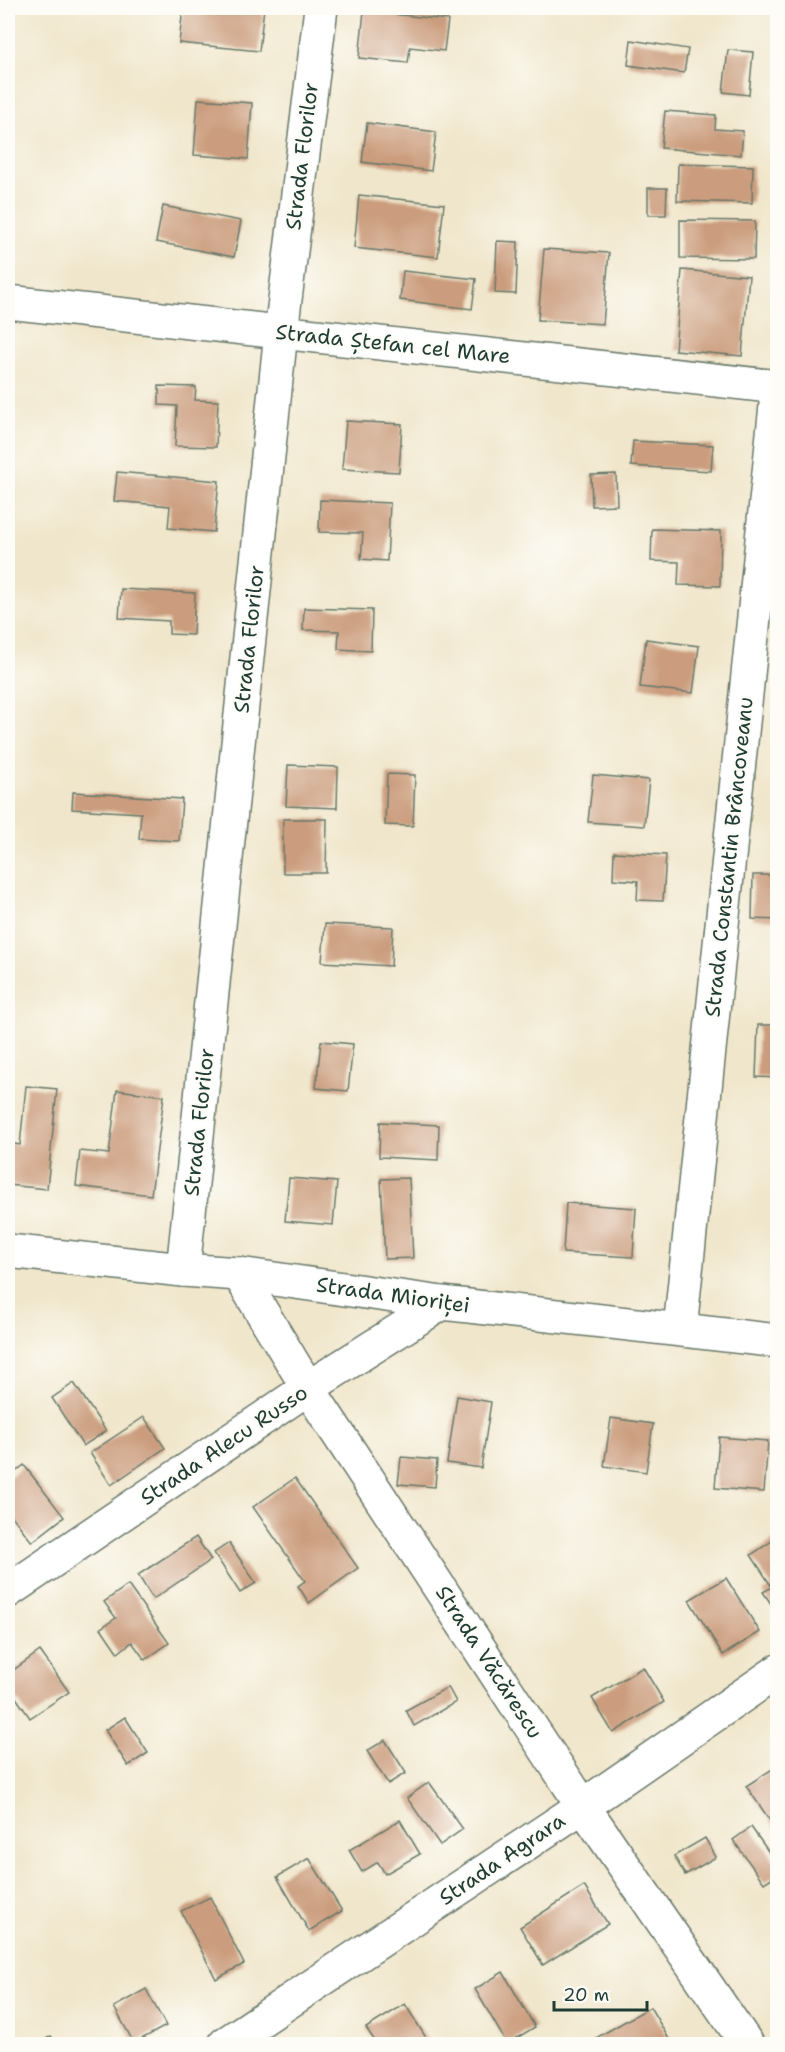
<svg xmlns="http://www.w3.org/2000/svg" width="785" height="2052" viewBox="0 0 785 2052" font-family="'Shantell Sans',sans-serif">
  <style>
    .building { fill: #cb9c7d }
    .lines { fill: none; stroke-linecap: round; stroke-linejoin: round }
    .minor-casing { stroke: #687869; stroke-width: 36 }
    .tertiary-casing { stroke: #687869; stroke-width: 36 }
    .minor { stroke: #fff; stroke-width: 33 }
    .tertiary { stroke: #fff; stroke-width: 33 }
    .labels { text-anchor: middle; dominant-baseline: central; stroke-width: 4.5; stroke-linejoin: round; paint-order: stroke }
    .street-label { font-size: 21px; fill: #1f3d34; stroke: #fdfcf7 }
  </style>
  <rect width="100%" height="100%" fill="#fdfcf7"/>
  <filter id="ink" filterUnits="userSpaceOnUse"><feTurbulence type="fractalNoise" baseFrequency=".0167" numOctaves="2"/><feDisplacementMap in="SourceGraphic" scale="12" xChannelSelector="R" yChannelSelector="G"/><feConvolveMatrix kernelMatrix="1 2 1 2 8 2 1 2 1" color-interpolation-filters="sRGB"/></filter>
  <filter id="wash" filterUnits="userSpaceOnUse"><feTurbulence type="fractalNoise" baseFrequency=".008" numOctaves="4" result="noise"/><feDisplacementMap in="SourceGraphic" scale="24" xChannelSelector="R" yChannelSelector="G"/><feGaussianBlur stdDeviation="1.35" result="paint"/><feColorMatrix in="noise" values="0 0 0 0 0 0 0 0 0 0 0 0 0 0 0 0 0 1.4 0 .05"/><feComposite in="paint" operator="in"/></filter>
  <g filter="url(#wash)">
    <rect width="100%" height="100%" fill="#f0e6cb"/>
    <g id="blocks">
      <g class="building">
        <path d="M183,8H264L259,51L179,43Z"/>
        <path d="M364,11L448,20L444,51L410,47L408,63L359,58Z"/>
        <path d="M631,40L688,49L684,73L628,65Z"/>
        <path d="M728,50L753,52L749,95L723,92Z"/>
        <path d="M198,99L252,103L248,159L194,155Z"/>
        <path d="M665,111L716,115L715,129L743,131L741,155L661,148Z"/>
        <path d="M367,123L436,132L431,171L362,162Z"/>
        <path d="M678,164L753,166L752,203L677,201Z"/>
        <path d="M648,188H667L666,215H648Z"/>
        <path d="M359,195L444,204L438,257L354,248Z"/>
        <path d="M163,206L241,221L234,257L156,242Z"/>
        <path d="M680,220L755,221L754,259L680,258Z"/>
        <path d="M497,241L518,242L516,294L495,293Z"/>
        <path d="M544,249L609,253L603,324L538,320Z"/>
        <path d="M682,270L749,276L742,356L675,350Z"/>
        <path d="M403,271L476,279L472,309L400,300Z"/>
        <path d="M159,386L196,387L195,400L218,401L216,447L175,446L177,406L159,405Z"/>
        <path d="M346,421L402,424L399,472L342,469Z"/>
        <path d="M633,441L713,445L711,471L631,466Z"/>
        <path d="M117,472L219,481L214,532L168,528L170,506L114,501Z"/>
        <path d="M616,474L617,505L592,506L591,475Z"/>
        <path d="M320,500L390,503L387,561L361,559L363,533L319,532Z"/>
        <path d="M652,529L721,531L720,586L678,585L679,562L651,561Z"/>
        <path d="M121,589L195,593L193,635L169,634V621L119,618Z"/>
        <path d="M304,608L372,610L371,651L338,649L339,631L303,630Z"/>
        <path d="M646,639L699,646L693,693L640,687Z"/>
        <path d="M288,765L338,767L337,808L286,806Z"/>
        <path d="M387,774L415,775L413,826L385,825Z"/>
        <path d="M593,775L649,780L644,826L588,822Z"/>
        <path d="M73,792L182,799L179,841L139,839L141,813L72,809Z"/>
        <path d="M283,819H327L326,873H283Z"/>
        <path d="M614,852L666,855L663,901L637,900L638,881L613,879Z"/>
        <path d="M753,875H778V920L752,919Z"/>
        <path d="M325,924L393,927L391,966L322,962Z"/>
        <path d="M758,1025H778V1078L756,1077Z"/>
        <path d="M321,1041L353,1044L348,1091L316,1088Z"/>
        <path d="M26,1086L57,1089L47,1189L8,1185V1143L20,1145Z"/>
        <path d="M117,1090L164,1096L151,1195L76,1186L80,1151L109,1154Z"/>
        <path d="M380,1122L439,1125L438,1160L379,1157Z"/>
        <path d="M289,1178L337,1182L333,1225L285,1221Z"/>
        <path d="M409,1178L413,1258L385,1259L381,1179Z"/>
        <path d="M566,1203L636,1208L633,1257L563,1253Z"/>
        <path d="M74,1383L106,1431L83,1446L52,1398Z"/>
        <path d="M457,1396L491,1402L481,1468L447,1463Z"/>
        <path d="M144,1417L165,1448L111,1485L90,1453Z"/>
        <path d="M611,1418L653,1424L646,1472L604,1466Z"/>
        <path d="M719,1437L768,1441L764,1492L715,1488Z"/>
        <path d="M401,1457L437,1460L435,1487L398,1484Z"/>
        <path d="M24,1465L64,1517L32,1542L8,1511V1478Z"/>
        <path d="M295,1478L358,1568L309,1603L298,1586L305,1581L253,1507Z"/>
        <path d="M196,1537L211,1560L153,1599L138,1575Z"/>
        <path d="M778,1537V1614L763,1592L772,1587L751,1555Z"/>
        <path d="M229,1543L256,1583L240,1593L214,1553Z"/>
        <path d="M726,1578L760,1632L723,1655L689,1600Z"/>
        <path d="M128,1585L169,1643L145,1660L132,1642L118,1653L101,1628L116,1618L104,1602Z"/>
        <path d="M40,1651L69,1692L30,1718L8,1686V1674Z"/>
        <path d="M643,1667L664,1702L613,1733L592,1698Z"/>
        <path d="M448,1687L456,1702L414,1726L406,1710Z"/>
        <path d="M125,1717L148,1753L128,1766L105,1730Z"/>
        <path d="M385,1740L406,1773L388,1784L367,1751Z"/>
        <path d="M774,1768L778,1774V1832L746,1786Z"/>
        <path d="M429,1782L463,1829L440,1845L407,1798Z"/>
        <path d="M400,1820L420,1854L385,1874L378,1862L362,1872L349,1850Z"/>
        <path d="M751,1827L778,1865V1874L764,1883L733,1840Z"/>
        <path d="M705,1838L716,1857L685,1875L674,1856Z"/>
        <path d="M309,1858L342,1911L309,1931L277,1877Z"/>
        <path d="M584,1886L608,1924L543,1965L520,1927Z"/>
        <path d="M210,1897L244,1964L216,1979L181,1911Z"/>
        <path d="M503,1972L535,2027L507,2044L475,1989Z"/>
        <path d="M146,1989L166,2026L134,2043L114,2007Z"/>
        <path d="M405,2004L430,2044H377L366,2028Z"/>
        <path d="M650,2007L672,2044H600L596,2038Z"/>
        <path d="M51,2036L57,2044H38Z"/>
      </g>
    </g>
  </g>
  <g filter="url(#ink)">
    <use href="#blocks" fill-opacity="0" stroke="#687869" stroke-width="1.5"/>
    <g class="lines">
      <g class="minor-casing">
        <g id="minor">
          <path d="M8,302L778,387"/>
          <path d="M183,1270L281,332L321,8"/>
          <path d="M239,1274L308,1388L583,1806L747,2044"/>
          <path d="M680,1329L778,386"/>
          <path d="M8,1591L308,1388L442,1303"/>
          <path d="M225,2044L583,1806L778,1671"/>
        </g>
      </g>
      <g class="tertiary-casing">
        <path id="tertiary" d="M8,1251L183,1270L239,1274L442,1303L778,1341"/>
      </g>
      <use href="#minor" class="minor"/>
      <use href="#tertiary" class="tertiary"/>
    </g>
  </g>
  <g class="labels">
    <g class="street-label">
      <text transform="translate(302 156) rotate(-83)">Strada Florilor</text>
      <text transform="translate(393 344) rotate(6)">Strada Ștefan cel Mare</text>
      <text transform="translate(249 639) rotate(-84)">Strada Florilor</text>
      <text transform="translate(729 857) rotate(-84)">Strada Constantin Brâncoveanu</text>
      <text transform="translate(199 1122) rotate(-84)">Strada Florilor</text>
      <text transform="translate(393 1295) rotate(8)">Strada Mioriței</text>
      <text transform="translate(224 1445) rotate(-34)">Strada Alecu Russo</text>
      <text transform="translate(489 1662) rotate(57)">Strada Văcărescu</text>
      <text transform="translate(502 1859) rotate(-34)">Strada Agrara</text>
    </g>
  </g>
  <rect width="785" height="2052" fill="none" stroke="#fdfcf7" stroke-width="30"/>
  <path d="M554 2001v9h93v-9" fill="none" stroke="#1f3d34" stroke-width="3"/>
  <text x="563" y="2001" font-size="18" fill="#1f3d34" stroke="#fdfcf7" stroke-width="4.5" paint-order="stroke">20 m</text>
</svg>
